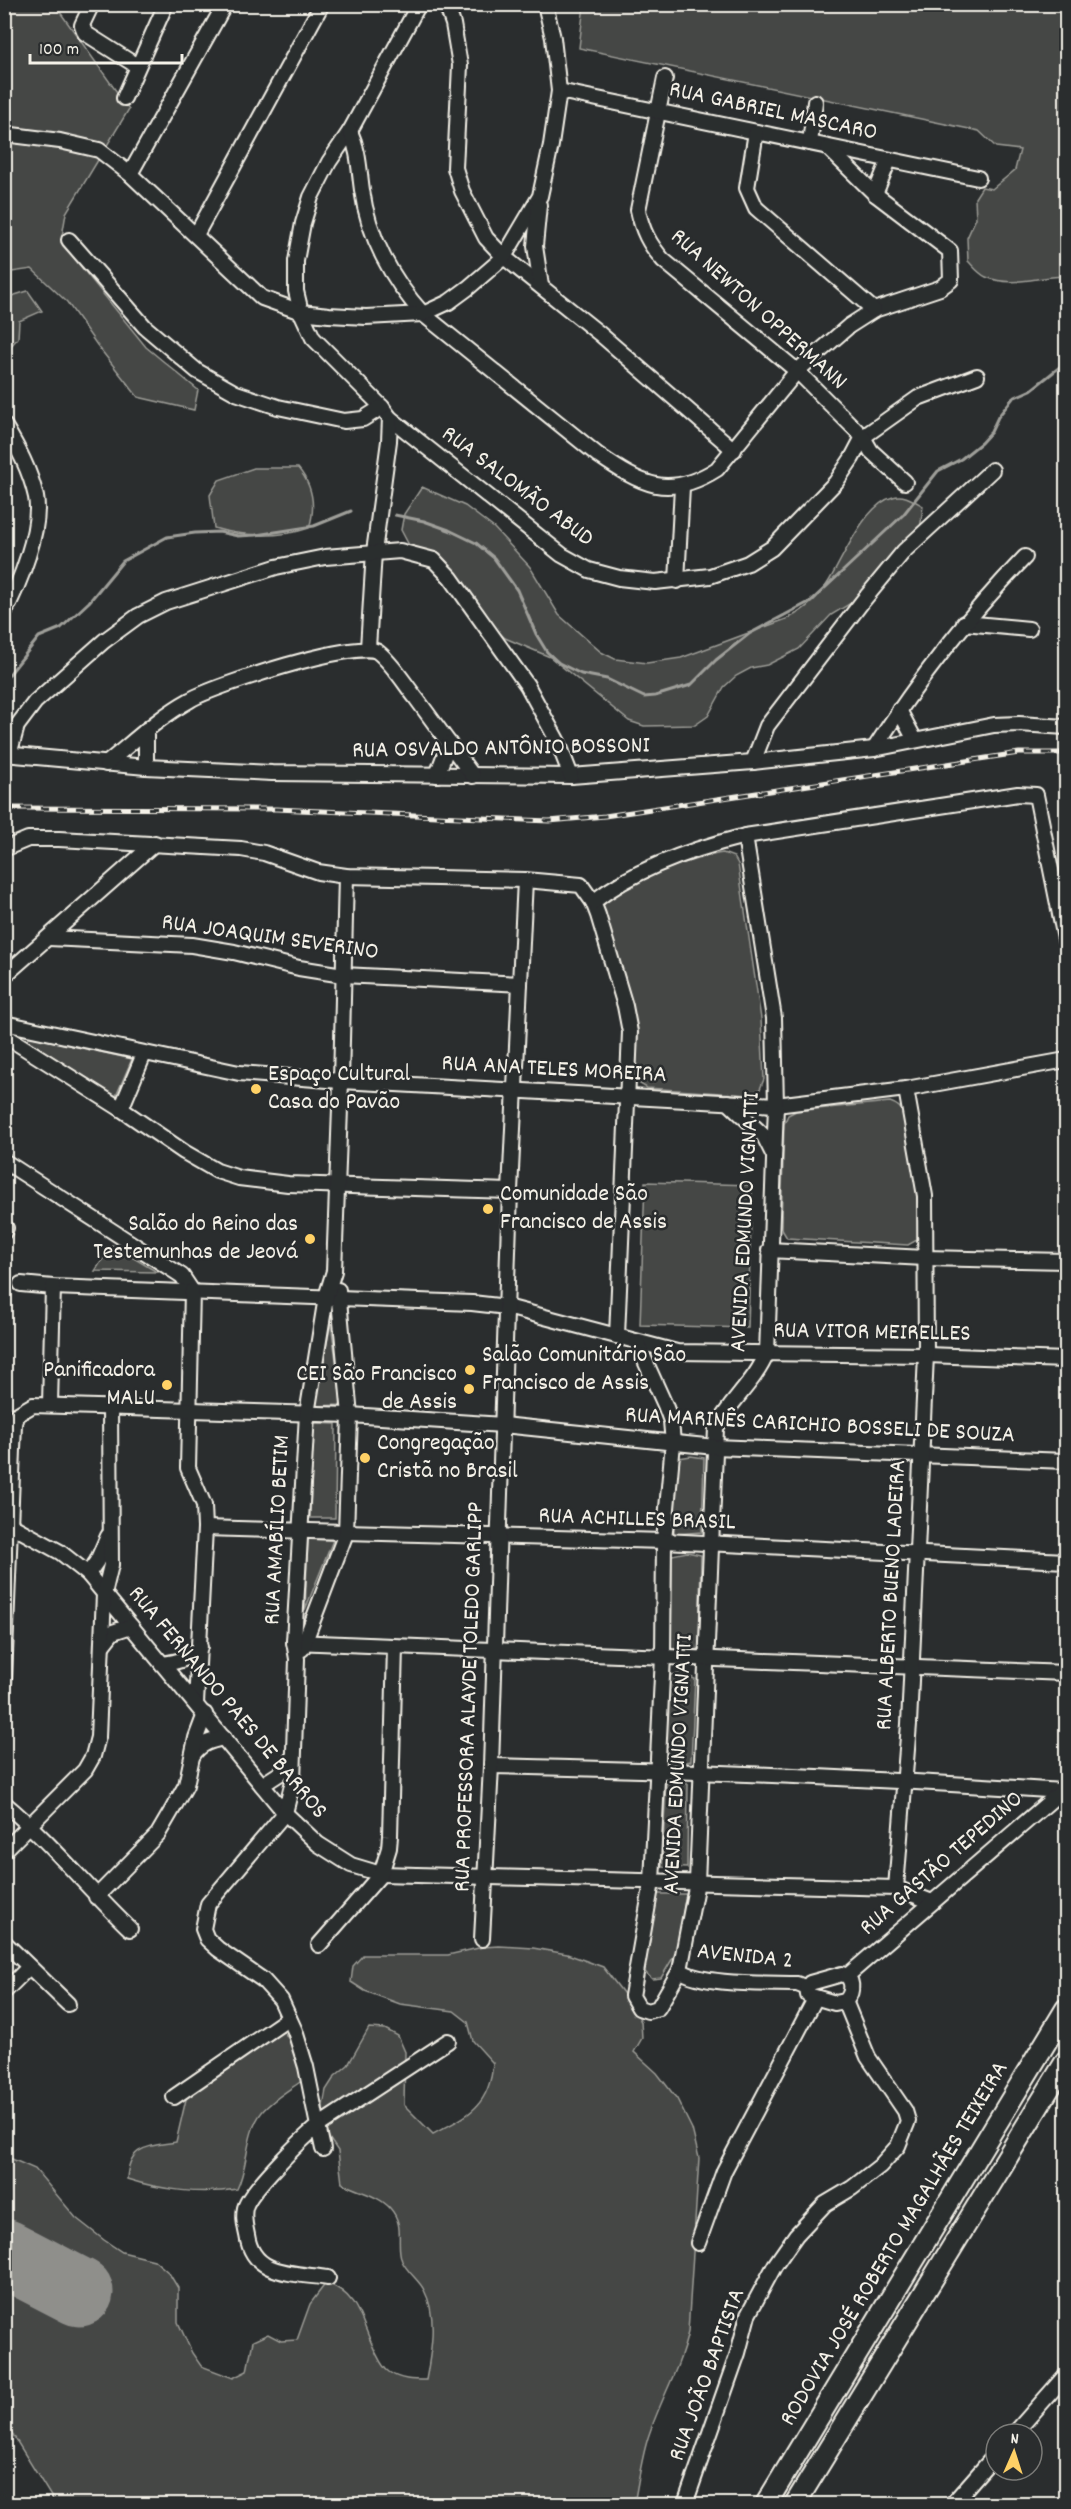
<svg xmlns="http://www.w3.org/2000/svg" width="1071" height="2509" viewBox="0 0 1071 2509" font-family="Dekko,sans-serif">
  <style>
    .green { fill: #444645; stroke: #9c9c96; stroke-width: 1.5 }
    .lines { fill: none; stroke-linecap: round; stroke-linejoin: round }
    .stream { stroke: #9f9f9a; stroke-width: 3 }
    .runway { stroke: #8f8f8b; stroke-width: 69 }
    .minor-casing { stroke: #f4f1e8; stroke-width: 18 }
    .highway-casing { stroke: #f4f1e8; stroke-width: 24 }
    .minor { stroke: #2a2d2e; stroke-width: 14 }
    .highway { stroke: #2a2d2e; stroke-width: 20 }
    .rail-casing { stroke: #f4f1e8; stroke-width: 5 }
    .rail { stroke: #2a2d2e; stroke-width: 3; stroke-dasharray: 9; stroke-linecap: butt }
    .poi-dot { fill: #ffd166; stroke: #2a2d2e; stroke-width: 2 }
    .labels { text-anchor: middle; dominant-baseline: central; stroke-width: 5; stroke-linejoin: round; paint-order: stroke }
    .street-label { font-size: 24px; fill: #f4f1e8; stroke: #2a2d2e }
    .poi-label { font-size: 24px; fill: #f4f1e8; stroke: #2a2d2e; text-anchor: start }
  </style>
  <rect width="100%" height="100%" fill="#2a2d2e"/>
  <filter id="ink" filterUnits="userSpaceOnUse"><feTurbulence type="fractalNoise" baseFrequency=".0167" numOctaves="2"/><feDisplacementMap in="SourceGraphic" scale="12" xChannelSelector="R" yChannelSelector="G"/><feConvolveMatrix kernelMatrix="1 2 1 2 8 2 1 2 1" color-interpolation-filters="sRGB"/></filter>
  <g filter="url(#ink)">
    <g class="green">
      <path d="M4,5H55L129,109L66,213L61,242L146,347L198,390L194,410L138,397L97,345L67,302L32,269L5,273Z"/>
      <path d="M584,5H1066V276C1039,276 1013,288 986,277C979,274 973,266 968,261L967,238L976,218L975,198L982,187L992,189L1015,170L1020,150L996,147L979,131L579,48Z"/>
      <path d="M28,291L42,311L19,321L18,338L10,347L5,344V298Z"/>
      <path d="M254,468H298C313,486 316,506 309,528C280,538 243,537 214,528L210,495L219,480Z"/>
      <path d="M422,487L465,506L494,528L530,567L559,615L601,652L615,659L647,663L681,658L789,618C806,609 819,598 829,581C843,558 865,504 893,497C904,493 914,501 923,506L919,538L861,597L831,615L799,649L767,665L751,668L736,676L724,687L708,716L695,725L644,726L629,721L550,657L505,638L410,547L401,530L404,514Z"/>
      <path d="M723,853L734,857L738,864L761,1019L764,1079L760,1089L750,1095L647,1088L640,1084L634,1075L603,912C603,909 604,904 605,902C615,883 700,856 723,853Z"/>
      <path d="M15,1033L132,1059L116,1096Z"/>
      <path d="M890,1102C896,1104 902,1108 904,1114C910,1130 924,1227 917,1240L908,1245L787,1238L781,1228L784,1124L788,1115L796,1111Z"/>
      <path d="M645,1182L752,1185L748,1328L640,1325Z"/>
      <path d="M112,1245L157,1272L95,1271Z"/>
      <path d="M331,1323L342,1405L314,1406Z"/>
      <path d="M313,1423L336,1424L335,1518H310Z"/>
      <path d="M691,1456L704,1458L702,1532L674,1534V1496L679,1458Z"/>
      <path d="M308,1539L333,1540L305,1610Z"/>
      <path d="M687,1552L701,1555L699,1648C690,1653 680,1653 671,1648L672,1555Z"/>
      <path d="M682,1674L695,1679L691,1761L678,1764L666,1763L668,1675Z"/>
      <path d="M677,1782L688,1784L687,1868L662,1867L666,1783Z"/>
      <path d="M657,1894H686L677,1951L661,1978L652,1979L644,1971Z"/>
      <path d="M499,1946L533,1948L567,1954L603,1967L634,2007L641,2022L642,2038L634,2052L657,2073L677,2099L692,2129L699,2158L688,2332C680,2369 658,2404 647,2441C641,2462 638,2483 634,2504H54L52,2498L5,2422L4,2283L26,2296L42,2299H74L81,2286L69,2282L5,2249V2156L35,2169L76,2218L104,2240L122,2252L154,2260L169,2273L178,2288V2322L192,2353L201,2366L233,2378L247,2371L253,2341L268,2334L281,2341L297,2340L310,2304L326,2283C360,2294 361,2324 376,2353C379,2359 383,2368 389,2372C400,2380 413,2380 426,2380C431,2353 438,2316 424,2290C419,2280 407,2272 402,2261C395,2244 406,2226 390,2208C378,2195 358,2192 342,2183L338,2151L329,2138L324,2122L323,2106L326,2090L335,2076L348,2065L369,2028L385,2029L398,2036L405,2052L404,2105L433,2134C468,2116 490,2106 493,2063L473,2041L468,2022L454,2011L400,2004L365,1991L351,1982L353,1966L363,1955H448L483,1947Z"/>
      <path d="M269,2023L280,2026L304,2062L303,2080C289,2090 273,2099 262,2112C245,2133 249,2165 237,2189C202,2195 161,2190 127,2179C129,2145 147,2147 176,2142L187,2095L240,2052Z"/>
    </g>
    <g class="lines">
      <g class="stream">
        <path d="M395,515L424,521L449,530L476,543L494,558L517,590L536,634L547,652L559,663L581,674L607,679L644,697L655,696L691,685L716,660L749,634L811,601L903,515L938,471L961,459L981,443L991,432L998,417L1013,398L1031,390L1066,362"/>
        <path d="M4,681L39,637L61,628L89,602L123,561L167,537L195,533L219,532L238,536L256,535L314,526L351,511"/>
      </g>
      <path class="runway" d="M4,2253L79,2292"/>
      <g class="minor-casing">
        <g id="minor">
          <path d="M92,4L82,25L85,33L137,66"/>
          <path d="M419,4L350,131L329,162L311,197L303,223L296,261V291L301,312L313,338L382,407L390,418L562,555L589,570L619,578L655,582L710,576L748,563L772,548L836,482L852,458L863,437L918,398L977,376"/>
          <path d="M446,4L453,24L460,65L455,168L462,191L486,238L504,257L600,334L734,450"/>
          <path d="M665,78L638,210C642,230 649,244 663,260L797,371L863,437L871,451L905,482"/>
          <path d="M559,91L978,178"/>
          <path d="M124,98L166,4"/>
          <path d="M350,131C359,151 359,169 362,190C368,236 392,280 423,314L598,455C642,485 668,500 717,469L797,371L849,326L874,310L940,288L951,280L950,251L875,194L828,148"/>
          <path d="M756,132L747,188L756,208L874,310"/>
          <path d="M4,134L60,141L99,150L130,174L262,298L301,312L329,315L366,317L423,314L449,302L468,288L504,257L540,196L551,145L559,91L553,38L545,4"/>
          <path d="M810,143L815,102"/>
          <path d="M130,174L225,4"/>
          <path d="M875,194L889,160"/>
          <path d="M539,205L535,246L541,286"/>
          <path d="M196,235L322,4"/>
          <path d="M69,240L145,327L197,371L236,393L278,407L344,421L363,419L382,407"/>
          <path d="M4,425C18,448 30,470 36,497C42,529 19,585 4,613"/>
          <path d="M677,581L682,487"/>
          <path d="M964,623L1029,629"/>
          <path d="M368,648L374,552L389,441L390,418"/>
          <path d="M899,710L915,740"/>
          <path d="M874,749C918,680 968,616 1025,557"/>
          <path d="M4,754L146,767L272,773L571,776L753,762L874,749L994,725L1019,724L1066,727"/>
          <path d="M9,755L17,726L35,702L104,641L138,616L166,602L276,567L325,557L400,551L434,560L451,578L527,685L558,742L571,776"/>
          <path d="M753,762L767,726L862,602L904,551L992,470"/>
          <path d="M106,764C133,742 159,717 190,700C213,686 360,638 378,652C393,664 404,683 416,698C435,724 454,750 473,776"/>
          <path d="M146,767V730"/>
          <path d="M437,775L449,743"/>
          <path d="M4,849L28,839H59L241,849L264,853L318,872L346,876L525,880L581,885L593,902L598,915L625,1006L630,1032L617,1336"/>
          <path d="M593,902C636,868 692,849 745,836L1018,794L1036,795L1066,944"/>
          <path d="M49,938L192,945L234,952L299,968L343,975L520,984"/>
          <path d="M4,976L155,843"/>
          <path d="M4,1023L239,1073L341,1081L776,1105L906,1089L1066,1060"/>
          <path d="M4,1035L121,1109L184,1152L217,1171L239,1178L288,1184L510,1191"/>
          <path d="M728,1102L764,1136L773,1154"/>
          <path d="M121,1109L144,1054"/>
          <path d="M4,1161L182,1276L192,1291"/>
          <path d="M4,1232L6,1228"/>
          <path d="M769,1250L925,1258L1066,1261"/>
          <path d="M21,1284L53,1287L472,1303L507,1307L677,1352L926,1355L1066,1360"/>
          <path d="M192,1291L188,1468L204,1505L205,1528L196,1704"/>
          <path d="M637,1343L665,1405L671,1421L673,1443L664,1541L663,1656L652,1882L632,1996L639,2008L648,2011L658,2008L680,1970L697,1882L716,1428C730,1401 755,1382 767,1353L776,1105L774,1018L745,836"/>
          <path d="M50,1404L53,1287"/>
          <path d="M5,1522L60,1552L88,1574L285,1813L318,1844L351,1865L381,1874L896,1888L932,1902"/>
          <path d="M205,1528L664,1541L1066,1561"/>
          <path d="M88,1574L97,1561L108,1536"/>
          <path d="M294,1642L1066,1673"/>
          <path d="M102,1646L113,1632L131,1626"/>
          <path d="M302,1649L346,1533L350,1415L338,1290"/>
          <path d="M162,1664C177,1662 191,1659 200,1647"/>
          <path d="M4,1680L14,1424L16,1415L33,1405L350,1415L503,1425L715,1447L1066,1461"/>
          <path d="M193,1755C201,1743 210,1741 224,1738"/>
          <path d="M491,1766C681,1770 871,1778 1062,1791"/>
          <path d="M262,1785L279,1774L293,1757"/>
          <path d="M4,1803C50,1841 87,1888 130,1929"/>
          <path d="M4,1851L85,1770L93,1756L98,1737L104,1594L111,1565L110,1406"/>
          <path d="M896,1888L909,1724L926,1355L925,1196L906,1089"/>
          <path d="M96,1897L158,1834L172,1810L186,1785L196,1738L205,1714"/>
          <path d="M482,1939L491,1766L510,1191L525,880"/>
          <path d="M4,1942L68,2004"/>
          <path d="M319,1945L381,1874L389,1848L390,1836L395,1647"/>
          <path d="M680,1970C702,1986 769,1983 797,1984L807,1988"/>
          <path d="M842,1974L847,1976C854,1983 852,1995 845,2001L835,2003L808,1995L807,1988L810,1983Z"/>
          <path d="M847,1976L1064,1789"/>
          <path d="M4,1992L29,1967"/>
          <path d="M174,2097L289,2018"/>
          <path d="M323,2149L318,2126L448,2041"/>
          <path d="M698,2243L724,2171L815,1999"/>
          <path d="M328,2278C309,2275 286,2275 269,2267C256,2261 249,2249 247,2235C245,2226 243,2217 245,2208C249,2191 302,2139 318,2126L306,2067L295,2031L281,2000L263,1980L218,1949L207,1939L203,1929L208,1904L285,1813L293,1781L297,1659L294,1642L307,1414L326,1297L334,1271L341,1081L346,876"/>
          <path d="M1014,2434L1066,2375"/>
          <path d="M685,2504L738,2353L748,2315L775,2265L796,2235L825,2204L852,2188L880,2166L898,2146L908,2121L905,2111L868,2057L845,2001"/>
          <path d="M952,2504L996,2454"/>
        </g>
      </g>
      <g class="highway-casing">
        <g id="highway">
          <path d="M766,2504L1066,2009"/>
          <path d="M795,2504L1066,2061"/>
        </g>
      </g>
      <use href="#minor" class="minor"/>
      <use href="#highway" class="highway"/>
      <g class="rail-casing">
        <path id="rail" d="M4,808L276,809L549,821L605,816L1019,753H1066"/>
      </g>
      <use href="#rail" class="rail"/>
    </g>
  </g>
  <g class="poi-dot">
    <circle cx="256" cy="1089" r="6"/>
    <circle cx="488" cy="1209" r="6"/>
    <circle cx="310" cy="1239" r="6"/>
    <circle cx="470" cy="1370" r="6"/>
    <circle cx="167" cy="1385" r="6"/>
    <circle cx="469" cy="1389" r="6"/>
    <circle cx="365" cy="1458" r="6"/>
  </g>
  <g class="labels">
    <g class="street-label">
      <text transform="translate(773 112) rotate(12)">RUA GABRIEL MASCARO</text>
      <text transform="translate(758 310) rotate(42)">RUA NEWTON OPPERMANN</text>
      <text transform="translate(517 487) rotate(37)">RUA SALOMÃO ABUD</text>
      <text transform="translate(501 749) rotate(-1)">RUA OSVALDO ANTÔNIO BOSSONI</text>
      <text transform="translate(270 938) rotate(8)">RUA JOAQUIM SEVERINO</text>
      <text transform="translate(554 1070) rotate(3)">RUA ANA TELES MOREIRA</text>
      <text transform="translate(746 1222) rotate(-87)">AVENIDA EDMUNDO VIGNATTI</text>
      <text transform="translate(872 1333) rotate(1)">RUA VITOR MEIRELLES</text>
      <text transform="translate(820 1426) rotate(3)">RUA MARINÊS CARICHIO BOSSELI DE SOUZA</text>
      <text transform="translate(637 1520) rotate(2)">RUA ACHILLES BRASIL</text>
      <text transform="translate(278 1530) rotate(-87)">RUA AMABÍLIO BETIM</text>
      <text transform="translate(892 1595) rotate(-87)">RUA ALBERTO BUENO LADEIRA</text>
      <text transform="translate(470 1697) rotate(-88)">RUA PROFESSORA ALAYDE TOLEDO GARLIPP</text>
      <text transform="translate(227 1703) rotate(50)">RUA FERNANDO PAES DE BARROS</text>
      <text transform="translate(679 1764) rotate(-87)">AVENIDA EDMUNDO VIGNATTI</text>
      <text transform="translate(942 1864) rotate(-41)">RUA GASTÃO TEPEDINO</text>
      <text transform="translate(745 1957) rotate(6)">AVENIDA 2</text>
      <text transform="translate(895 2244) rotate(-59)">RODOVIA JOSÉ ROBERTO MAGALHÃES TEIXEIRA</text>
      <text transform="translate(708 2375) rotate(-70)">RUA JOÃO BAPTISTA</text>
    </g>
    <g class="poi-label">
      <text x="268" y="1075">Espaço Cultural<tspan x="268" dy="28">Casa do Pavão</tspan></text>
      <text x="500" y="1195">Comunidade São<tspan x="500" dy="28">Francisco de Assis</tspan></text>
      <text x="298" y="1225" text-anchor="end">Salão do Reino das<tspan x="298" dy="28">Testemunhas de Jeová</tspan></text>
      <text x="482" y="1356">Salão Comunitário São<tspan x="482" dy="28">Francisco de Assis</tspan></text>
      <text x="155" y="1371" text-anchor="end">Panificadora<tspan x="155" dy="28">MALU</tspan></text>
      <text x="457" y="1375" text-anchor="end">CEI São Francisco<tspan x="457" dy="28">de Assis</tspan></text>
      <text x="377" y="1444">Congregação<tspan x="377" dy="28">Cristã no Brasil</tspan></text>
    </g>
  </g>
  <rect width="1071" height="2509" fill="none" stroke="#2a2d2e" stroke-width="24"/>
  <rect x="12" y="12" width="1047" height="2485" fill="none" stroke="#f4f1e8" stroke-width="2" filter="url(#ink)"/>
  <g transform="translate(1014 2452) rotate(3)"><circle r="28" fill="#2a2d2e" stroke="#7b7b78" stroke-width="1.5"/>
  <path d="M0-4.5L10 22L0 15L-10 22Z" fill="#ffd166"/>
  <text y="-9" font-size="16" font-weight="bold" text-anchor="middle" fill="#f4f1e8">N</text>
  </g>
  <path d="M30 54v9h152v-9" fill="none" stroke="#f4f1e8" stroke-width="3"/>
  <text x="39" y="54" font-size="18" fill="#f4f1e8" stroke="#2a2d2e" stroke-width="4.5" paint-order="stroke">100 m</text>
</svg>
